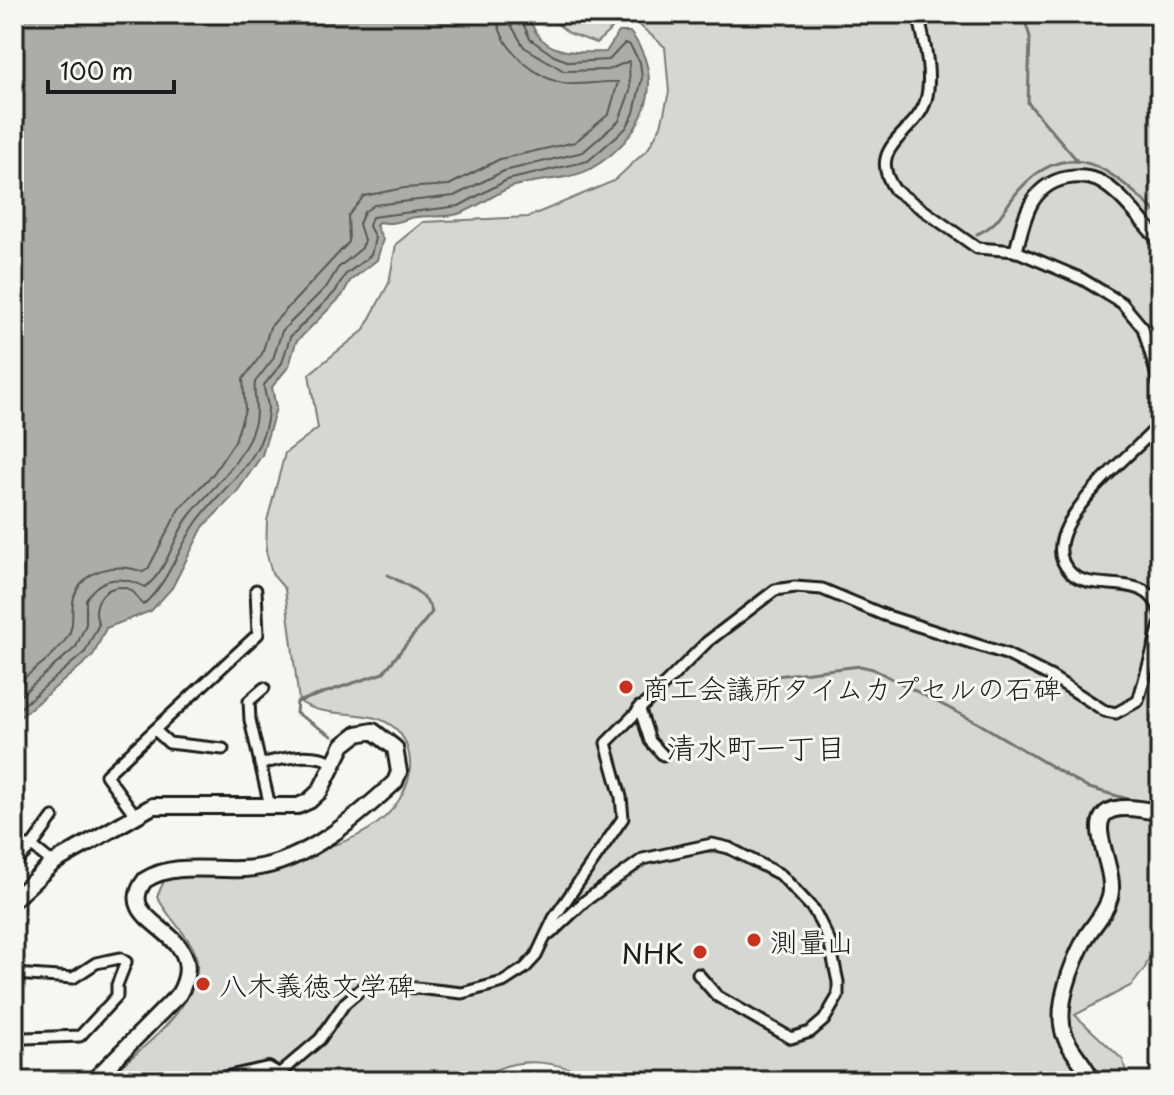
<svg xmlns="http://www.w3.org/2000/svg" width="1174" height="1095" viewBox="0 0 1174 1095" font-family="'Playpen Sans','Klee One',sans-serif">
  <style>
    .green { fill: #d6d6d2; stroke: #797977; stroke-width: 2 }
    .water { fill: #acaca9; stroke: #727271; stroke-width: 2 }
    .lines { fill: none; stroke-linecap: round; stroke-linejoin: round }
    .shore { stroke: #565654; stroke-width: 2 }
    .stream { stroke: #727271; stroke-width: 3 }
    .minor-casing { stroke: #1c1c1c; stroke-width: 15 }
    .tertiary-casing { stroke: #1c1c1c; stroke-width: 17 }
    .secondary-casing { stroke: #1c1c1c; stroke-width: 20 }
    .minor { stroke: #f6f6f2; stroke-width: 9 }
    .tertiary { stroke: #f6f6f2; stroke-width: 11 }
    .secondary { stroke: #f6f6f2; stroke-width: 14 }
    .poi-dot { fill: #c8321e; stroke: #f6f6f2; stroke-width: 3 }
    .labels { text-anchor: middle; dominant-baseline: central; stroke-width: 6; stroke-linejoin: round; paint-order: stroke }
    .poi-label { font-size: 28px; fill: #1c1c1c; stroke: #f6f6f2; text-anchor: start }
    .neighbourhood-label { font-size: 30px; fill: #1c1c1c; stroke: #f6f6f2 }
  </style>
  <rect width="100%" height="100%" fill="#f6f6f2"/>
  <filter id="ink" filterUnits="userSpaceOnUse"><feTurbulence type="fractalNoise" baseFrequency=".0125" numOctaves="2"/><feDisplacementMap in="SourceGraphic" scale="16" xChannelSelector="R" yChannelSelector="G"/><feConvolveMatrix kernelMatrix="1 2 1 2 8 2 1 2 1" color-interpolation-filters="sRGB"/></filter>
  <g filter="url(#ink)">
    <path class="green" d="M545,14H599L614,18L617,14H1160V221L1153,226L1160,230V929L1145,968L1132,985L1075,1015L1123,1060L1128,1081H606C561,1063 518,1050 476,1081H300C287,1070 275,1073 261,1081H102C134,1055 219,995 192,946C182,929 166,915 157,896L165,879C238,850 378,871 408,781C413,764 409,742 397,730C372,705 327,722 299,701L285,589L272,574L266,551L267,521L285,453L318,428L309,374L363,331L389,283L396,244L423,222L528,217L614,181L648,149L661,126L669,92L665,47L631,18L615,26L596,43L569,33Z"/>
    <path class="water" d="M14,14H524C531,20 532,27 537,34C553,56 582,52 606,52L619,32H630C669,82 643,138 592,168C571,181 534,178 509,188C493,195 476,208 461,213C444,220 423,213 407,219C396,223 391,224 378,222L376,226L383,239L377,260L350,281L342,296L296,342L289,366L272,387L276,408L262,455L236,493L203,527L172,588L151,611L106,628L93,656L14,722Z"/>
    <g class="lines">
      <g class="shore">
        <path d="M14,686C30,672 54,657 66,639C76,626 70,612 74,597C84,567 118,563 143,572L148,569L179,509L213,474L235,441L245,410L243,379L262,354L270,327L349,242L348,216L364,196L404,188L449,185L500,159L575,142L609,114L618,82C602,81 584,85 568,84C536,80 498,47 497,14"/>
        <path d="M14,701L76,647L86,624V599C101,575 123,576 145,587C169,570 172,537 190,515C214,485 243,463 254,425C259,410 253,397 255,382L273,359L282,331L327,286L338,268L362,248L364,240L359,224L364,212L374,205L454,196L504,171L583,152L619,121L630,91L629,61L608,70L564,71L524,47L511,25L509,14"/>
        <path d="M14,713L85,652L99,624C88,604 109,577 132,591C138,595 138,602 143,605C169,582 177,551 196,523C220,488 267,459 268,409C268,401 264,394 264,385L282,363L290,337L335,292L345,275L371,255L375,238L369,226L372,217L459,206L507,180L588,161L626,128L634,113L642,78L640,62L629,44H624L609,60L570,62L554,56L530,39L519,14"/>
      </g>
      <g class="stream">
        <path d="M1023,14L1030,37L1028,103L1076,159"/>
        <path d="M977,234C1001,224 1003,208 1019,190C1073,130 1116,175 1160,216"/>
        <path d="M717,691L742,680L860,666L873,669L978,723L1086,787L1145,804"/>
        <path d="M332,736L296,713L297,702L383,673L432,612C426,592 406,585 388,575"/>
        <path d="M703,851L720,852"/>
      </g>
      <g class="minor-casing">
        <g id="minor">
          <path d="M918,14C924,40 933,74 926,100C916,135 864,146 895,190L977,248L1016,251L1082,279L1122,303L1143,328L1160,387"/>
          <path d="M1160,424C1136,452 1027,532 1071,573C1094,595 1147,569 1160,612"/>
          <path d="M264,688L249,701L250,720L270,806"/>
          <path d="M639,707L650,741L663,755"/>
          <path d="M155,730L169,743L223,749"/>
          <path d="M260,764C285,758 309,751 333,762"/>
          <path d="M135,815L106,775L258,634L256,590"/>
          <path d="M14,846H32L53,817"/>
          <path d="M14,864L32,846L53,863"/>
          <path d="M550,934L585,901L643,859L712,844L729,848L781,875L814,910L829,940L838,982V996L824,1020L810,1032L791,1038L717,996L698,974"/>
          <path d="M14,974L73,978L96,963L120,958L126,962L117,985V996L80,1036L25,1038L14,1042"/>
          <path d="M279,1074L320,1039L345,1003L366,985L380,984L462,993L503,982L525,968L536,956L554,918L623,818L621,797L606,743L707,642L775,590L795,587L822,589L884,615L1006,654L1052,677L1105,711L1116,713L1138,701L1160,625"/>
        </g>
      </g>
      <g class="tertiary-casing">
        <path id="tertiary" d="M1016,251C1024,219 1029,186 1066,178C1076,176 1087,176 1097,180C1122,192 1141,222 1160,241"/>
      </g>
      <g class="secondary-casing">
        <g id="secondary">
          <path d="M14,899L53,863L153,806H298L309,801L320,791L343,745L357,734L373,731L395,748L399,772L395,782C357,817 307,861 254,868C219,873 176,860 145,880C109,927 216,929 179,994L93,1081"/>
          <path d="M218,1081L268,1070L287,1081"/>
          <path d="M1092,1081C1086,1064 1070,1052 1064,1034C1055,1006 1072,964 1085,939C1093,925 1106,913 1110,897C1120,859 1057,789 1160,813"/>
        </g>
      </g>
      <use href="#minor" class="minor"/>
      <use href="#tertiary" class="tertiary"/>
      <use href="#secondary" class="secondary"/>
    </g>
  </g>
  <g class="poi-dot">
    <circle cx="626" cy="687" r="8"/>
    <circle cx="754" cy="940" r="8"/>
    <circle cx="700" cy="952" r="8"/>
    <circle cx="203" cy="984" r="8"/>
  </g>
  <g class="labels">
    <g class="poi-label">
      <text x="642" y="687">商工会議所タイムカプセルの石碑</text>
      <text x="770" y="940">測量山</text>
      <text x="684" y="952" text-anchor="end">NHK</text>
      <text x="219" y="984">八木義徳文学碑</text>
    </g>
    <g class="neighbourhood-label">
      <text x="756" y="746">清水町一丁目</text>
    </g>
  </g>
  <rect width="1174" height="1095" fill="none" stroke="#f6f6f2" stroke-width="48"/>
  <rect x="24" y="24" width="1126" height="1047" fill="none" stroke="#1c1c1c" stroke-width="3" filter="url(#ink)"/>
  <path d="M48 80v12h126v-12" fill="none" stroke="#1c1c1c" stroke-width="4"/>
  <text x="60" y="80" font-size="24" fill="#1c1c1c" stroke="#f6f6f2" stroke-width="6" paint-order="stroke">100 m</text>
</svg>
